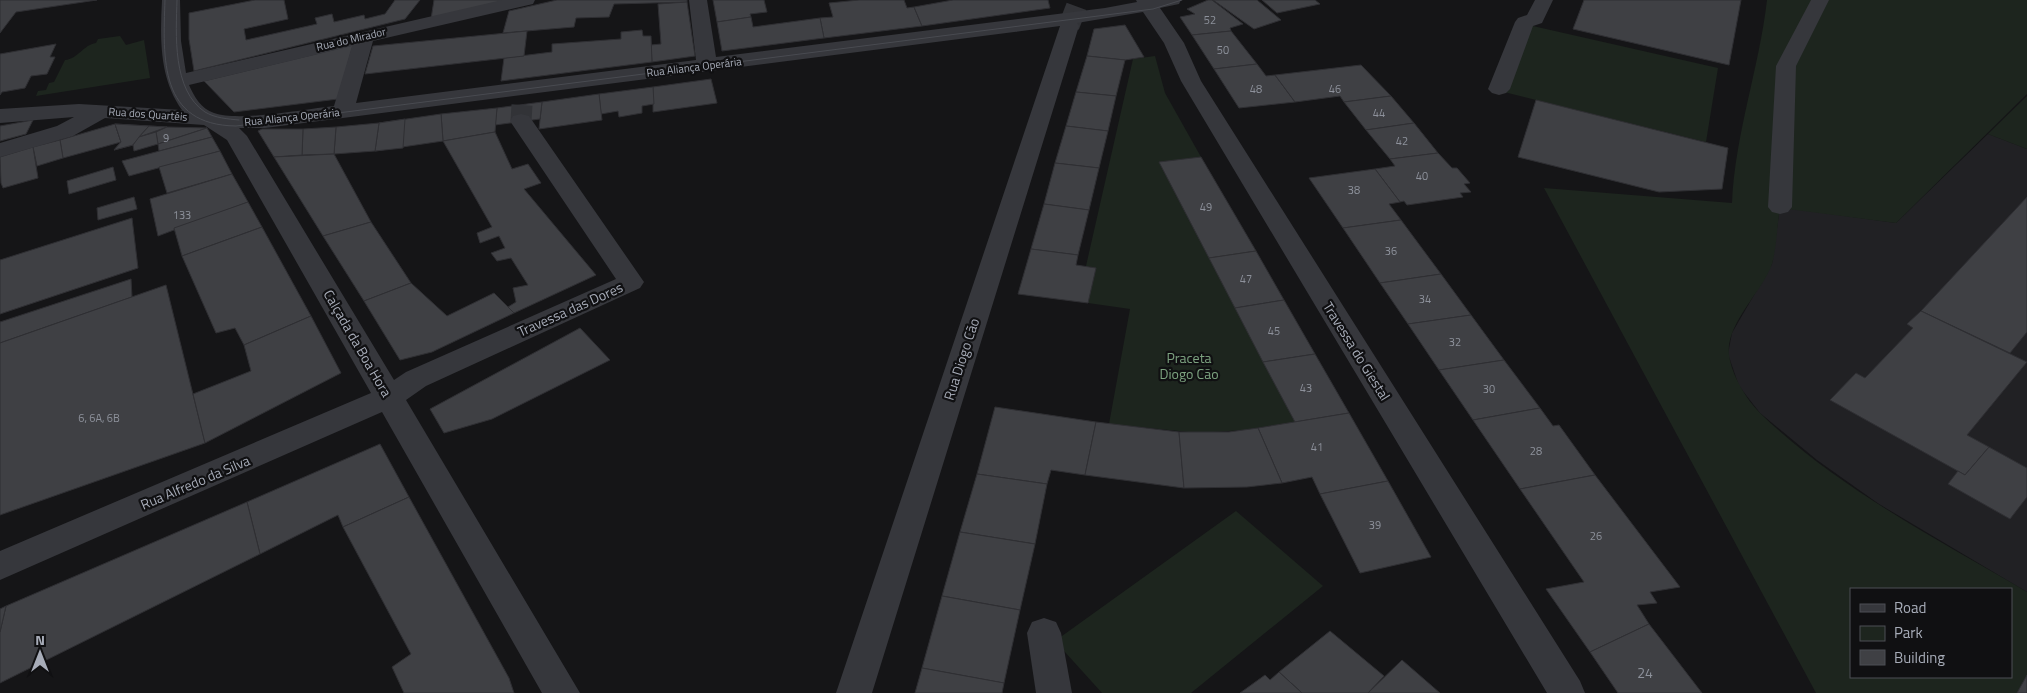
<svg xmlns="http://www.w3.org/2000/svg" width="2027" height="693" viewBox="0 0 2027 693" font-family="'Titillium Web',sans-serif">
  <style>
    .built { fill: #212124 }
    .green { fill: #1d251e; fill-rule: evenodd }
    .building { fill: #3f4044; stroke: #2f2f33 }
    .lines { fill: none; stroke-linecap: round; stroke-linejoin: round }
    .minor-tunnel { stroke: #323337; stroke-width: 21; stroke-dasharray: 21 11; stroke-linecap: butt }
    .minor { fill: #36373c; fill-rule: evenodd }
    .tram { stroke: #494b51; stroke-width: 1 }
    .labels { text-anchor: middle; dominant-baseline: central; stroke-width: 4.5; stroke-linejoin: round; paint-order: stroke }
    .number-label { font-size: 11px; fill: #8d919b }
    .far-street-label { font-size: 11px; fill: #a7acb8; stroke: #101012 }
    .street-label { font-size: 14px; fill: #a7acb8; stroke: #101012 }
    .park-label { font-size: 14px; fill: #7da380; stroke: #101012 }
    .near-number-label { font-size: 14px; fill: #8d919b }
  </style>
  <rect width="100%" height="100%" fill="#151517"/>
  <path class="built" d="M1988,134L2027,149V592L1879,504L1817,460L1760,413L1739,386L1728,354L1732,333L1772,264L1780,207L1896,223Z"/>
  <g class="green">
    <path d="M1767,0H2027V94L1896,223L1780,208C1777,225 1777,246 1772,264C1763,291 1725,324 1729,355C1732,376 1746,399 1761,414C1837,488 1936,538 2027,592V693H1816L1544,188L1732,203C1735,134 1759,69 1767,0ZM1851,589H2011V677H1851Z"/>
    <path d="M1524,24L1718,68L1706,142L1496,90Z"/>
    <path d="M120,36L126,45L144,40L150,78L36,96L38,91L46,90L49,83L54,82L65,60C78,59 83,45 96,43L98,39Z"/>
    <path d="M1155,56L1165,93L1201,157L1159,162L1295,422L1244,430L1199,433L1109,424L1130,309L1088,303L1096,268L1086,266L1133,59Z"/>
    <path d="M2027,96V149L1988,134Z"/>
    <path d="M1236,511L1323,586L1191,693H1102L1055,641Z"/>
  </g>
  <g class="building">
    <path d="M0,0H97L16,12L0,33Z"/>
    <path d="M255,0H284L288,19L244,29L246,40L317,24L315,18L332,14L334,22L364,15L365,19L385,14L395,0H420L405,19L194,71L189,39V13Z"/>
    <path d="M434,0H515L431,19Z"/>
    <path d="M557,0H687V2L614,4L609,17L576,18L574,27L503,33L509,11Z"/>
    <path d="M713,0H764L767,12L750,14L751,17L717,22Z"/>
    <path d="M859,0H904L907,8L914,7L922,26L824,38L820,18L833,17L829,3Z"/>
    <path d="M953,0H1048L1050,8L922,26L914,7Z"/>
    <path d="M1208,0H1212L1243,24L1230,28L1231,31L1192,35L1180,17L1195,14L1187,9Z"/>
    <path d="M1213,0H1257L1281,20L1254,29Z"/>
    <path d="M1262,0H1315L1320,4L1277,13Z"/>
    <path d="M1584,0H1741L1729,65L1573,29Z"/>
    <path d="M687,2L695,56L652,62L651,45L661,44L658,4Z"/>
    <path d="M751,17L753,27L820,18L824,38L722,51L717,22Z"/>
    <path d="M1125,25L1144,57L1125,60L1087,56L1094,29Z"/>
    <path d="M642,30L643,36H651L652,62L501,81L504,58L552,52V44L621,39V32Z"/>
    <path d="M527,31L524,56L365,74L373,46Z"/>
    <path d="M1231,31L1257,64L1214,69L1192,35Z"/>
    <path d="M56,44L50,57H55L47,74L31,76L25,88L2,92L0,95V54Z"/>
    <path d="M353,45L338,99L234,112L204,81Z"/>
    <path d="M1087,56L1125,60L1116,96L1076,92Z"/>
    <path d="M1257,64L1266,76L1275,75L1295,102L1239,108L1214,69Z"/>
    <path d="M1361,65L1391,96L1344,102L1340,96L1295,102L1275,75Z"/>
    <path d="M711,79L717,103L653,112V87Z"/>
    <path d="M653,87L654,104L642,106V113L619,117L618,111L601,114L599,94Z"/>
    <path d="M1076,92L1116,96L1108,131L1066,126Z"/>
    <path d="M599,94L602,120L539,129L542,102Z"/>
    <path d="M1391,96L1414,123L1366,130L1344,102Z"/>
    <path d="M1536,100L1728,148L1722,189L1659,192L1518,157Z"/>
    <path d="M542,102L540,119L495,125L497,108Z"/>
    <path d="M497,108L495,132L443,141L441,114Z"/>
    <path d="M441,114L443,141L375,151L379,123Z"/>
    <path d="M405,119L403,148L375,151L379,123Z"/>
    <path d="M33,120L26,134L0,141V126Z"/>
    <path d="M379,123L375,151L334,154L336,127Z"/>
    <path d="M1414,123L1438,153L1390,159L1366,130Z"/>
    <path d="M115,124L121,142L63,158L60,140Z"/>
    <path d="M115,124L149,126L133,145L114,150L121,142Z"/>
    <path d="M115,124L149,126L133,145L114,150L121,142Z"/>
    <path d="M149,126L167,127L139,137Z"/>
    <path d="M149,126L167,127L139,137Z"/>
    <path d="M1066,126L1108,131L1099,168L1055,163Z"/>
    <path d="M167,127L207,128L158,144L156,132Z"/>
    <path d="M336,127L334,154L302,155L303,129Z"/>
    <path d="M207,128L212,137L159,151L158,144Z"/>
    <path d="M262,129H303L302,155L274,157L258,131Z"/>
    <path d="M156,132L158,144L134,151L133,145L139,137Z"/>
    <path d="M495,132L512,169L528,164L541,183L524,189L596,275L514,313L508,307L516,302L513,288L528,285L511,258L497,261L491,253L505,248L499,236L480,243L477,233L492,227L443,141Z"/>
    <path d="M212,137L220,151L129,176L122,161Z"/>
    <path d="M60,140L63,158L37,166L33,147Z"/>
    <path d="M33,147L38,178L3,188L1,183L0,157Z"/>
    <path d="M220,151L232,174L167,193L159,167Z"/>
    <path d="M1438,153L1452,168H1457L1470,183L1464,184L1471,192L1460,193L1463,197L1407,205L1404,201L1400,202L1375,169L1395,166L1390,159Z"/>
    <path d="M334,154L371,222L323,236L274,157Z"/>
    <path d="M1201,157L1256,251L1209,258L1159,162Z"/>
    <path d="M1055,163L1099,168L1089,210L1044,204Z"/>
    <path d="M113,167L116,180L69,194L67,181Z"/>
    <path d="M1375,169L1400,202L1389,204L1401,220L1343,228L1309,178Z"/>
    <path d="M232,174L248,202L158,236L150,199Z"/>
    <path d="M134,197L137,209L98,220L97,208Z"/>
    <path d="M2027,197V332L2010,353L1921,311Z"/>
    <path d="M248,202L262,227L182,256L174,228Z"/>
    <path d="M1044,204L1089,210L1078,255L1031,249Z"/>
    <path d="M132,218L138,268L0,314V260Z"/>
    <path d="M1401,220L1441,274L1380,283L1343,228Z"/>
    <path d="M371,222L411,283L364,301L323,236Z"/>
    <path d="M262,227L311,316L244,345L235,328L216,333L182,256Z"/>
    <path d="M1031,249L1078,255L1076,265L1096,268L1088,303L1018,294Z"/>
    <path d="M1256,251L1284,300L1235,308L1209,258Z"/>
    <path d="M1441,274L1471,315L1408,324L1380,283Z"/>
    <path d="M131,279L132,297L0,343V322Z"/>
    <path d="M411,283L447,316L494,293L514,313L432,352L400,360L364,301Z"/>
    <path d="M166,285L205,443L0,515V343Z"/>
    <path d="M1284,300L1315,354L1263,362L1235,308Z"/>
    <path d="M1921,311L2027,362L1967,435L1989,447L1965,475L1830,400L1856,373L1865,378L1913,328L1907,324Z"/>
    <path d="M1471,315L1504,360L1439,370L1408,324Z"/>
    <path d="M311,316L341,373L205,443L193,394L251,371L244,345Z"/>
    <path d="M580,328L610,360L492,419L444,433L430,409Z"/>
    <path d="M1315,354L1349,413L1295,422L1263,362Z"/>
    <path d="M1504,360L1540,408L1473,420L1439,370Z"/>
    <path d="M995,407L1096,422L1085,475L1051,470L1047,484L977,474Z"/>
    <path d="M1540,408L1553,426L1559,425L1595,475L1520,489L1473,420Z"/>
    <path d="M1349,413L1388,481L1320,494L1312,477L1282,483L1258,428Z"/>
    <path d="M1096,422L1179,432L1184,488L1085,475Z"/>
    <path d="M1258,428L1282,483L1247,487L1184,488L1179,432H1229Z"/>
    <path d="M380,444L409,497L343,527L338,515L260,554L247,502Z"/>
    <path d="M1989,447L2027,468V497L2010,519L1948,484L1958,471L1965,475Z"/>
    <path d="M977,474L1047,484L1035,544L960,532Z"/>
    <path d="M1595,475L1680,587L1650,592L1657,603L1637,605L1649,624L1590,652L1546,589L1584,582L1520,489Z"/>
    <path d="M1388,481L1431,557L1360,573L1320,494Z"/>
    <path d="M409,497L509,678L514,693H404L392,667L411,654L343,527Z"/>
    <path d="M247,502L260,554L0,683V632L6,606Z"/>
    <path d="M960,532L1035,544L1020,610L942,596Z"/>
    <path d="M942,596L1020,610L1004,683L922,668Z"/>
    <path d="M6,606L0,632V609Z"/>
    <path d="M1649,624L1702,693H1618L1590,652Z"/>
    <path d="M1330,631L1384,676L1368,693H1302L1279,672Z"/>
    <path d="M1402,660L1440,693H1368Z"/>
    <path d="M922,668L1004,683L1002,693H915Z"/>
    <path d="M1279,672L1302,693H1240L1265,675L1270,680Z"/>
    <path d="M2027,675V693H2017Z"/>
  </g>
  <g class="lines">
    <g class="minor-tunnel">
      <path d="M1069,26L1077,5"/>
      <path d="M521,121L522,105"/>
    </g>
    <g class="minor">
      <path d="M162,0H180L181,41L186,73L502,0H535L533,4L373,41L356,103L696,60L689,0H707L716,57L1105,8L1137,2L1136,0H1181L1179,4L1160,8L1184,43L1201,81L1580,681L1585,693H1547L1181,81L1164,43L1143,12L1077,23L1079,26L872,693H836L1060,26L265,128H239L247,136L394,380L406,372L616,279L510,121L513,116L521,114L529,116L644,282L640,288L426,386L406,400L580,693H542L382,412L0,580V551L371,393L227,140L204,125L105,118L73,136L0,157V143L57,126L74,117L0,123V109L79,104L182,110C159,78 160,38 162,0ZM352,46L334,106C305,109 240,122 214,113C201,109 194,96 189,85Z"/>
      <path d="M1535,0H1553L1542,23L1533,26L1510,89L1506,93L1499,95L1492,93L1488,89L1515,22L1518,18L1527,15Z"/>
      <path d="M1811,0H1829L1796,66L1792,207L1788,212L1780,214L1772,212L1768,207L1776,66Z"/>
      <path d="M1044,618L1056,622L1061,633L1072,693H1036L1027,633L1032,622Z"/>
    </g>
    <g class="tram">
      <path d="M165,0C163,59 159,125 236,126L1153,9L1182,0"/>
      <path d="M177,0C176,34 172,90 205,112C215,118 228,119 239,120"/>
    </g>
  </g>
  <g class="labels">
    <g class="number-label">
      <text x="1210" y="20">52</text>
      <text x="1223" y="50">50</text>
      <text x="1256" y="89">48</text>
      <text x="1335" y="89">46</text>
      <text x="1379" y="113">44</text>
      <text x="166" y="138">9</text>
      <text x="1402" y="141">42</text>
      <text x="1422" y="176">40</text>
      <text x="1354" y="190">38</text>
      <text x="1206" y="207">49</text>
      <text x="182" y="215">133</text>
      <text x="1391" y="251">36</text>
      <text x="1246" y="279">47</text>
      <text x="1425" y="299">34</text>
      <text x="1274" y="331">45</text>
      <text x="1455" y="342">32</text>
      <text x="1306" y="388">43</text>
      <text x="1489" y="389">30</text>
      <text x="99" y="418">6, 6A, 6B</text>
      <text x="1317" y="447">41</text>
      <text x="1536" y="451">28</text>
      <text x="1375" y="525">39</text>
      <text x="1596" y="536">26</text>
    </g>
    <g class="far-street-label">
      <text transform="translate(351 39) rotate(-13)">Rua do Mirador</text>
      <text transform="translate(694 67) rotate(-7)">Rua Aliança Operária</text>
      <text transform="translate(148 114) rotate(4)">Rua dos Quartéis</text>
      <text transform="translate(292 117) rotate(-6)">Rua Aliança Operária</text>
    </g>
    <g class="street-label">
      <text transform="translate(570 309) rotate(-24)">Travessa das Dores</text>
      <text transform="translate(358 343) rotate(60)">Calçada da Boa Hora</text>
      <text transform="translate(1357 351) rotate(58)">Travessa do Giestal</text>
      <text transform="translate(961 359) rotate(-72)">Rua Diogo Cão</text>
      <text transform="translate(195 482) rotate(-23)">Rua Alfredo da Silva</text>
    </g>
    <g class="park-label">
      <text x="1189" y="357">Praceta<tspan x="1189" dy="16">Diogo Cão</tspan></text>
    </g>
    <g class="near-number-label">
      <text x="1645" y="672">24</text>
    </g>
  </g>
  <rect x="1850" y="588" width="162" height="90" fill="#101012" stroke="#4c4e54"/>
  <rect x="1860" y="604" width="25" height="8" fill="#36373c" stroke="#4c4e54"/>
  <text x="1894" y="613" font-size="15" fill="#a7acb8">Road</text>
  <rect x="1860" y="626" width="25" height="15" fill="#1d251e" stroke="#4c4e54"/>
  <text x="1894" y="638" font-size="15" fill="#a7acb8">Park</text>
  <rect x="1860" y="650" width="25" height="15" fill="#3f4044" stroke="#4c4e54"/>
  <text x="1894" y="663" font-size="15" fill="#a7acb8">Building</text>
  <g transform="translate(40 653)" stroke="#101012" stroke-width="4" paint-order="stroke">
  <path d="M0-4L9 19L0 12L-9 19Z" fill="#a7acb8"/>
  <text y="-8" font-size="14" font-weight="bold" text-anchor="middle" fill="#a7acb8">N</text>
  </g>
</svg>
